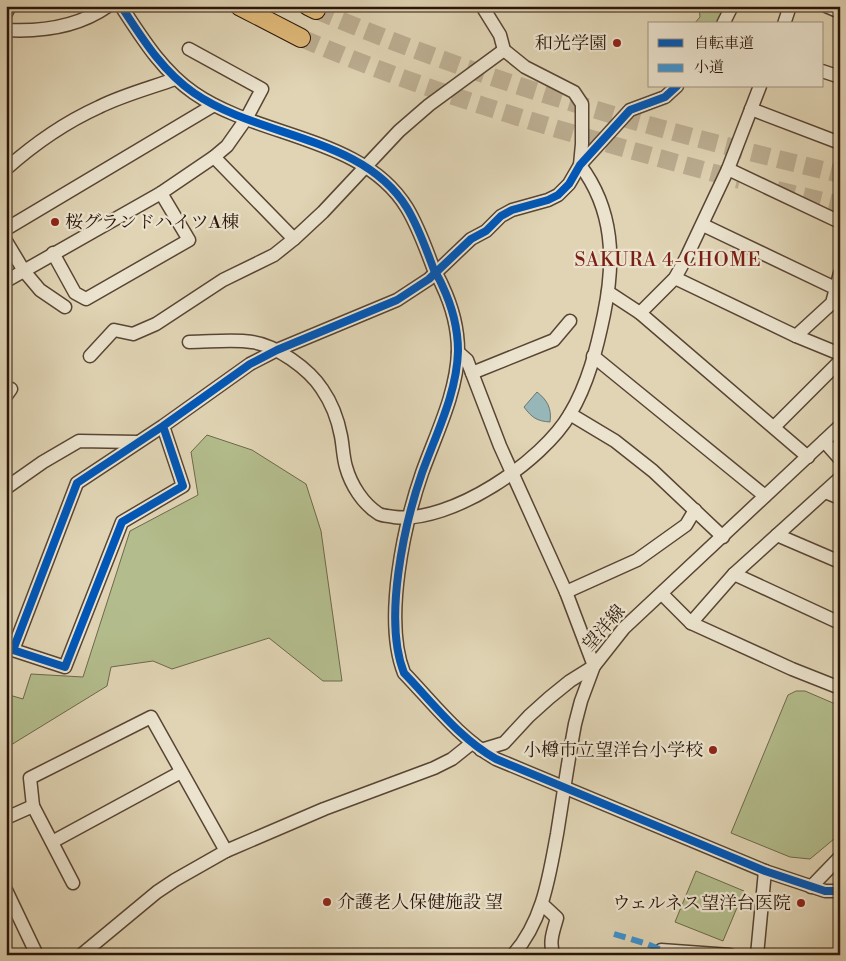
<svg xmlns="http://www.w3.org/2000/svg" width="846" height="961" viewBox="0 0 846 961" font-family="'Libre Bodoni','Noto Serif JP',serif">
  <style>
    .green { fill: #b3bc8c; stroke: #6e684a }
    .water { fill: #97b6b7; stroke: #6b7671 }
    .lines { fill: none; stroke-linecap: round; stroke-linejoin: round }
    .highway-tunnel { stroke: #bcae92; stroke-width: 18; stroke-dasharray: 18 9; stroke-linecap: butt }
    .minor-casing { stroke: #584534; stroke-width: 15 }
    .highway-casing { stroke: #2a1509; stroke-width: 20 }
    .minor { stroke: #ebe3ce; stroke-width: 12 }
    .highway { stroke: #e0ba7a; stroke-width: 18 }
    .quiet { stroke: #3c93d2; stroke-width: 6; stroke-dasharray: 12 6; stroke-linecap: butt }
    .cycleway-casing { stroke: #ebe3ce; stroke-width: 11 }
    .cycleway { stroke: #0057b8; stroke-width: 8 }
    .poi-dot { fill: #8f2418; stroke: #ebe3ce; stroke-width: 2 }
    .labels { text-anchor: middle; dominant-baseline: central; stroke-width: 4.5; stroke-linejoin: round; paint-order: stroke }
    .poi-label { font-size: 18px; fill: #2a1509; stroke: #ebe3ce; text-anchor: end }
    .street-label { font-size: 18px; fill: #2a1509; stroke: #ebe3ce }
    .neighbourhood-label { font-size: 19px; letter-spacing: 1px; fill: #7a1f14; stroke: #ebe3ce }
  </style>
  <rect width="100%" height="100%" fill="#e0d4b4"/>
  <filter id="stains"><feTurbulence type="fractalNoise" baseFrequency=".004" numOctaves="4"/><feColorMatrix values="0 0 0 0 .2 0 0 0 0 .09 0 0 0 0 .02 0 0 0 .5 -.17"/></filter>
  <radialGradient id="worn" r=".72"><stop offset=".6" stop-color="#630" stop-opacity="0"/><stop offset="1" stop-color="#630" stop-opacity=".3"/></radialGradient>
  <g class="green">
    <path d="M699,6H727L718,24H694L700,17Z"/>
    <path d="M207,435L252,450L306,484L321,531L342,681H323L269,638L172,669L153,661L111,667L107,686L6,748V694L23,699L31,674L83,677L130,531L198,495L191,452Z"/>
    <path d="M796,691H805L840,706V834L810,859L790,857L731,833L788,695Z"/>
    <path d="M696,871L744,891L723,941L675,922Z"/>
  </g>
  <path class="water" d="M537,392C547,400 552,408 550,422C537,421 532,418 524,407Z"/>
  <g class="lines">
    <g class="highway-tunnel">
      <path d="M316,10C484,82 662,132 840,174"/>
      <path d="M301,38C443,99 591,140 740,180"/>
      <path d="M777,190L840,205"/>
    </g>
    <g class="minor-casing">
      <g id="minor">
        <path d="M121,6C142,38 162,71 194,93C259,138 363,136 407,208C419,228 426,249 434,270C437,275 440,280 442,285C452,306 458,328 458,351C457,393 436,434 422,473C404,525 383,620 404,673C433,703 459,738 496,759L765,871L825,891H840"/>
        <path d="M826,6L840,12"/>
        <path d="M6,13L10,6"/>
        <path d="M723,24L732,6"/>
        <path d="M784,24L790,6"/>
        <path d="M6,30C43,32 78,27 108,6"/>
        <path d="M822,71L840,77"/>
        <path d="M751,109L840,143"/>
        <path d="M214,157L294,239"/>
        <path d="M6,169C34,144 66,122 99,107C123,95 150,88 175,79"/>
        <path d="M728,169L840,222"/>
        <path d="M703,225L835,288"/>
        <path d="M6,229L214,105"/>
        <path d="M6,241L24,271L40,290L65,307"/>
        <path d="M53,253L75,293L86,299L189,240L161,193"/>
        <path d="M675,278L796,336L840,354"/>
        <path d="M6,281L161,193L214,157L227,146L246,119L262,89L189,49"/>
        <path d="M608,292L640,313L808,457"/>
        <path d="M640,313L675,278L686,258L728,169L760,86"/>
        <path d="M796,336L832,303L840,273"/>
        <path d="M189,342C209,342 232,339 252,342C276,345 309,369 322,389C331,402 338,420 341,436C343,446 343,457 346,467C351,485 363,504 379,514C383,516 390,516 394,517C451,524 543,461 570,414C588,384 597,348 604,314C615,261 614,210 580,165L582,144V104L574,92L525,67L504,50L500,35L482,6"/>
        <path d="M458,352L467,360L500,446L566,592L594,666"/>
        <path d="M90,356L114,330L133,334L156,324L223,280L274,255L294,239L323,212L399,131L429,105L504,50"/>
        <path d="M593,356L765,496"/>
        <path d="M472,373L554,340L570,321"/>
        <path d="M6,396L11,389"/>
        <path d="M570,414L615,441L653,471L723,537"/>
        <path d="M163,426L183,486L122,522L65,667L13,650L77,483L163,426L250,364L277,350L397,300L429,279L471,239L486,231L501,216L512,210L548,200L558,195L569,184L580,165L630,110L665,97L677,86"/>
        <path d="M774,427L840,361"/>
        <path d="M824,441L840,459"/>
        <path d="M6,488L43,462L79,441L137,442"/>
        <path d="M825,492L840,498"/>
        <path d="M777,535L840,562"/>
        <path d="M734,574L840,623"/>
        <path d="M566,592L637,560L686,525L695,510"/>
        <path d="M662,594L691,623L792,669L840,688"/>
        <path d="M691,623L734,574L840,478"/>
        <path d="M481,750L504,743L529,716L549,698L570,681L594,666"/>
        <path d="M6,818L33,806"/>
        <path d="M52,842L181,772"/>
        <path d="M73,883L33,806L30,778L151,717L226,851"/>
        <path d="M811,887L840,857"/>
        <path d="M6,890L37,955"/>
        <path d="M542,904L557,918C554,929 548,943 554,955"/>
        <path d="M81,955L157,892L175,880L226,851L324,809L434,768L452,759L472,743"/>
        <path d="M513,955C543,921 549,877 557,834C563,797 568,761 575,724L581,701L594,666L624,628L840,426"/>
        <path d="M661,955V950L730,955"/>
        <path d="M757,955L765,871"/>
      </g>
    </g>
    <g class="highway-casing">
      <g id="highway">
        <path d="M239,6L301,38"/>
        <path d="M308,6L316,10"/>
      </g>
    </g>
    <use href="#minor" class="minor"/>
    <use href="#highway" class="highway"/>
    <path class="quiet" d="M614,934L647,944L661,950"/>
    <g class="cycleway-casing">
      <g id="cycleway">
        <path d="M121,6C142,38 162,71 194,93C259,138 363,136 407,208C419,228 426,249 434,270C437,275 440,280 442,285C452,306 458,328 458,351C457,393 436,434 422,473C404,525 383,620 404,673C433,703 459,738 496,759L765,871L825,891H840"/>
        <path d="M163,426L183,486L122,522L65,667L13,650L77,483L163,426L250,364L277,350L397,300L429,279L471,239L486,231L501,216L512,210L548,200L558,195L569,184L580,165L630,110L665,97L677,86"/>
      </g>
    </g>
    <use href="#cycleway" class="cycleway"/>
  </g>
  <g class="poi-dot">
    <circle cx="617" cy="43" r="5"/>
    <circle cx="55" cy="222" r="5"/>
    <circle cx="713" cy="750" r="5"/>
    <circle cx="327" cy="902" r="5"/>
    <circle cx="801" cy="903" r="5"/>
  </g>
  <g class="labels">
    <g class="poi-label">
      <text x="607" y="43">和光学園</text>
      <text x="65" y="222" text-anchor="start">桜グランドハイツA棟</text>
      <text x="703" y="750">小樽市立望洋台小学校</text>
      <text x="337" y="902" text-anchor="start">介護老人保健施設 望</text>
      <text x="791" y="903">ウェルネス望洋台医院</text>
    </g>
    <g class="street-label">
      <text transform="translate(604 628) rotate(-49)">望洋線</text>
    </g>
    <g class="neighbourhood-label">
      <text x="668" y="260">SAKURA 4-CHOME</text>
    </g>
  </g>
  <rect width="846" height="961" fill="none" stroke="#e0d4b4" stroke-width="25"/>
  <rect x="8" y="8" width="831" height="946" fill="none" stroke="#2a1509" stroke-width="2.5"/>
  <rect x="12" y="12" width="821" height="936" fill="none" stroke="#2a1509"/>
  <rect x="648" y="22" width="175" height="65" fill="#ebe3ce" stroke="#9e917f"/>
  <rect x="658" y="39" width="25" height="8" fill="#0057b8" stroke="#9e917f"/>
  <text x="694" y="48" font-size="15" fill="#2a1509">自転車道</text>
  <rect x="658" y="64" width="25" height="8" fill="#3c93d2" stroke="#9e917f"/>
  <text x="694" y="72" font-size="15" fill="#2a1509">小道</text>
  <rect width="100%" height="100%" filter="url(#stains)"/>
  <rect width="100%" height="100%" fill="url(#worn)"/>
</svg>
